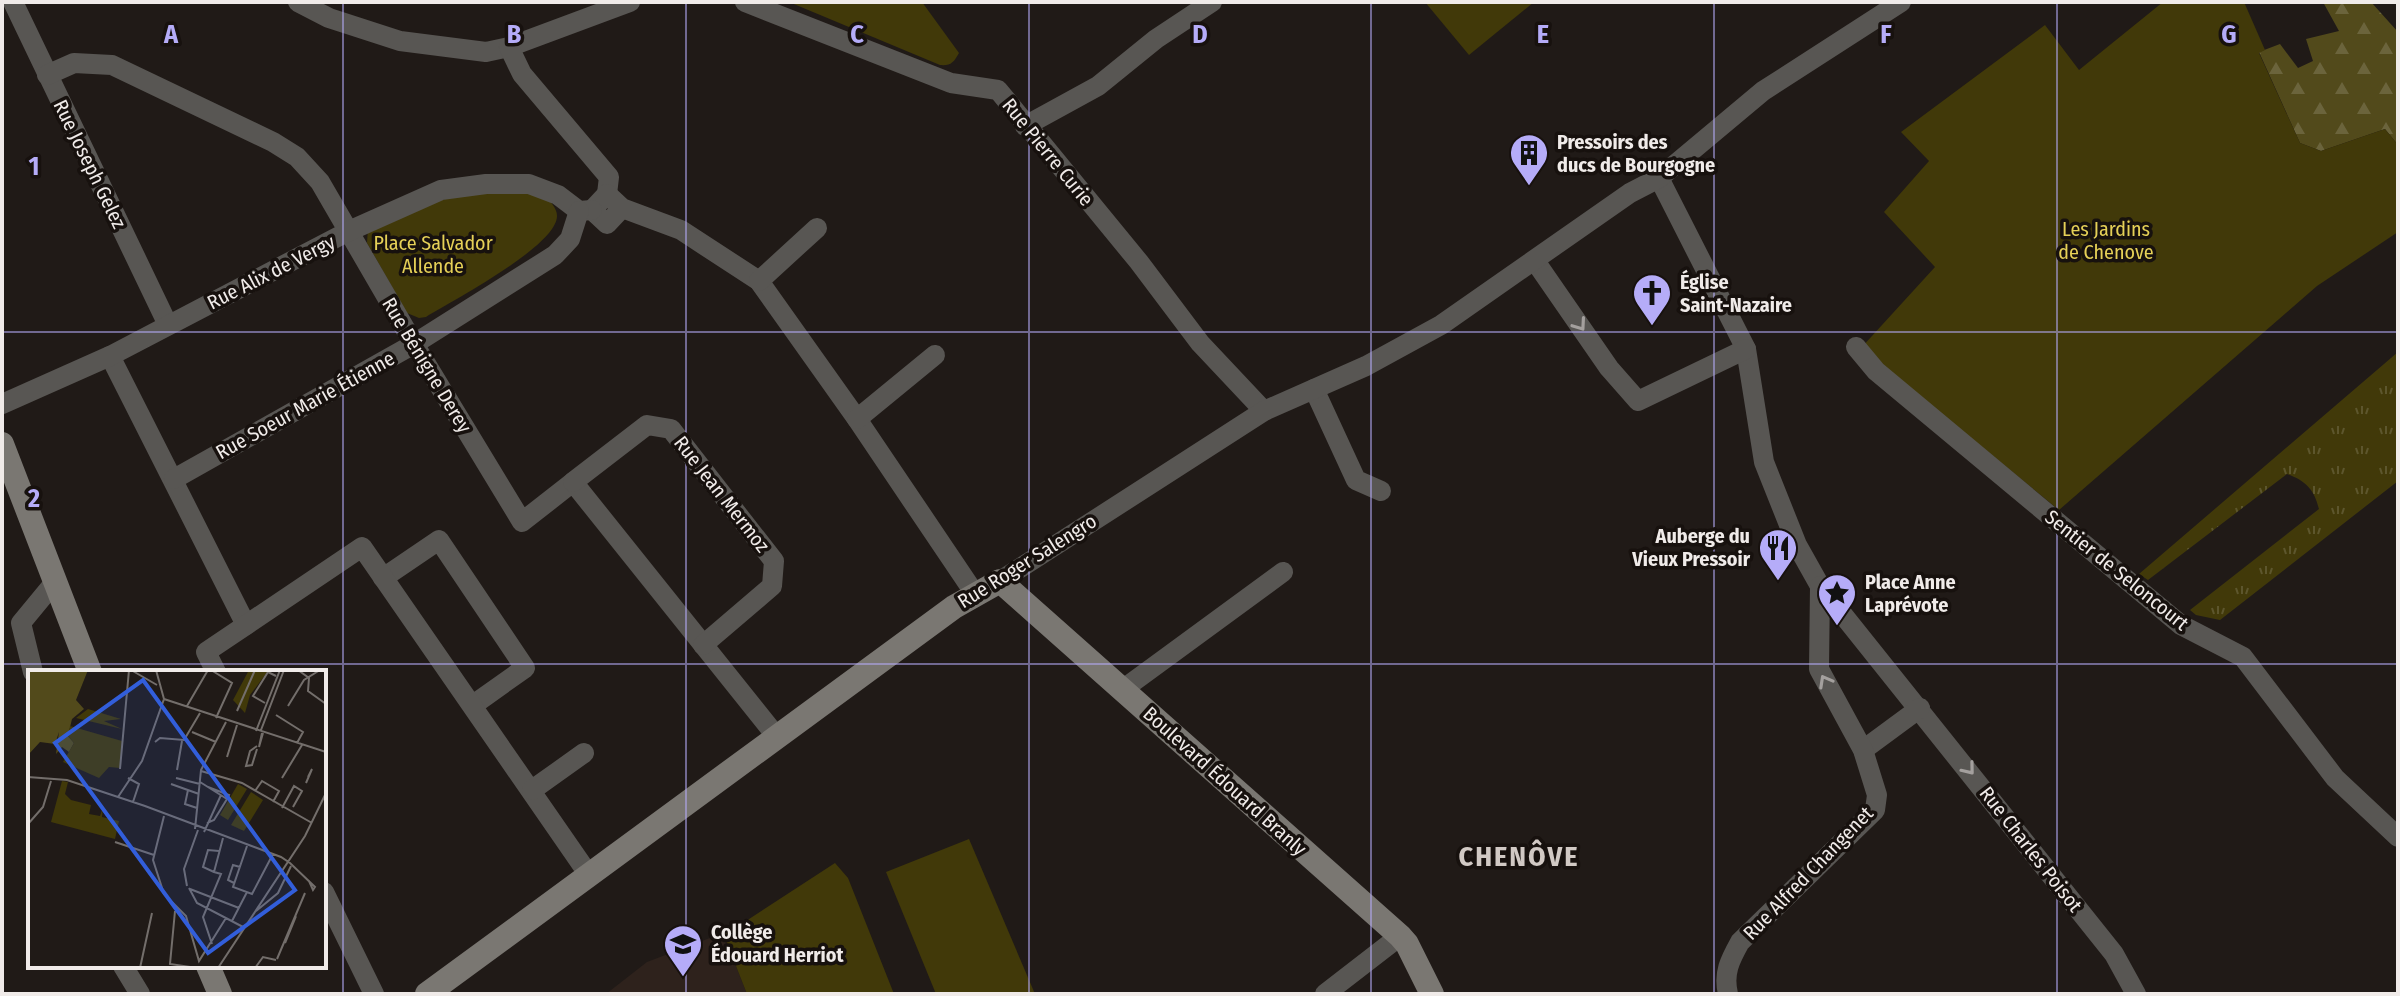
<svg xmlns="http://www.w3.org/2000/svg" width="2400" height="996" viewBox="0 0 2400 996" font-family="'Fira Sans Condensed',sans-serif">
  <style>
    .built { fill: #2e221c }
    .grass { fill: url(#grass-tufts) }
    .forest { fill: url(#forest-firs) }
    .green { fill: #413909 }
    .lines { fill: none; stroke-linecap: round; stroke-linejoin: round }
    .street { stroke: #585653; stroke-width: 20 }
    .secondary { stroke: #7a7772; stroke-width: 24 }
    .oneway { stroke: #a4a09e }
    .grid { fill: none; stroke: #b5acf8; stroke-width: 2; stroke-opacity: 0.55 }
    .labels { text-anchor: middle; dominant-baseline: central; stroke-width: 7; stroke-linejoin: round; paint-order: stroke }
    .poi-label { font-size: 20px; font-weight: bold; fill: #f0ebe9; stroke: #17110e; text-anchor: start }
    .street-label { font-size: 20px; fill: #f0ebe9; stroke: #17110e }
    .park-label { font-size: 20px; fill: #e5d057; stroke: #17110e }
    .district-label { font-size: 28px; font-weight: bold; letter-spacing: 2px; fill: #d1c9c4; stroke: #17110e }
    .inset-road { fill: none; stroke: #736e6b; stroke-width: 2 }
    .view { fill: #325eda; fill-opacity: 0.15; stroke: #325eda; stroke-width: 4 }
    .inset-edge { fill: none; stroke: #f0ebe9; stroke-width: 4 }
    .grid-label { font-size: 26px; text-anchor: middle; font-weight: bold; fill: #b5acf8; stroke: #17110e; stroke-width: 7; stroke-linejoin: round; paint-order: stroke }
  </style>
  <defs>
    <pattern id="grass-tufts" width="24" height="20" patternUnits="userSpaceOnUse" patternTransform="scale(2)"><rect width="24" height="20" fill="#413909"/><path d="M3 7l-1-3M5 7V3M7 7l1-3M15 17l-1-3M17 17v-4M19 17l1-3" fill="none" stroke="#5d562d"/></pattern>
    <pattern id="forest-firs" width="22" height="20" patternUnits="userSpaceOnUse" patternTransform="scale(2)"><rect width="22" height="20" fill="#524a1b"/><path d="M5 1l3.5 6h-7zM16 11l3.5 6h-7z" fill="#6b643c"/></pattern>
  </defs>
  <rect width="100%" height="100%" fill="#201a17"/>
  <path class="built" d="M723,933L747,994H606L647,962Z"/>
  <path class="grass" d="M2398,352V481L2220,620L2196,615L2190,610L2319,509C2314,489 2306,481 2287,474L2148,580L2139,574Z"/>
  <path class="forest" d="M2323,2H2371L2398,32V145L2385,129L2321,151L2300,143L2259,52L2280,44L2298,68L2313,61L2306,39L2339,31Z"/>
  <g class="green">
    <path d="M789,2H922L959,53C954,62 951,66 940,65Z"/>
    <path d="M1425,2H1534L1469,55Z"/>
    <path d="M2163,2H2244L2265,50L2259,53L2300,143L2321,151L2385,129L2398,145V232L2317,286L2059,510L1861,348L1935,267L1884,212L1929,161L1901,132L2045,25L2079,70Z"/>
    <path d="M482,189L544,195C550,201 557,208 557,216C557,246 452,301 426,317L419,318L407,313L367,243L368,228L416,207Z"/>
    <path d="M969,839L1035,994H936L886,872Z"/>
    <path d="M835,863L848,878L894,994H747L723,933L746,921Z"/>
  </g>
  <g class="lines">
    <g class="street">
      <path d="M13,2L168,325"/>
      <path d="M298,2L329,18L400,41L486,52L509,47L630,2"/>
      <path d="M745,2L951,83L998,90L1139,262L1200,343L1264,411"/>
      <path d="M509,47L522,74L609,177L607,194"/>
      <path d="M47,75L74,63L112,65L273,142L297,157L320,182L414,344L522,522L573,482L777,737"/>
      <path d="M1025,126L1098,86L1156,39L1212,2"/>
      <path d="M1659,178L1746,349L1764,462L1797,545L1820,586L2114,954L2136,994"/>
      <path d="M622,208L607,224L592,210L607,194L622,208L681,230L759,281L857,419L975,594"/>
      <path d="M1535,261L1609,368L1638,401L1746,349"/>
      <path d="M759,281L817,228"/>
      <path d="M1856,347L1876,371L2181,625L2243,657L2335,778L2398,837"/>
      <path d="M110,356L246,625"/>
      <path d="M1314,389L1356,480L1381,491"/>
      <path d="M2,404L110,356L349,231L441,190L486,184H529L558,195L579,211L592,210"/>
      <path d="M857,419L935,355"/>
      <path d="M174,479L414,344L555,255L570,239L579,211"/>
      <path d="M573,482L647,425L671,429L774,561L772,586L703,645"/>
      <path d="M383,578L439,540L525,668L473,705"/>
      <path d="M1000,581L1264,411L1366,366L1441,325L1630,193L1659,178L1763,91L1901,2"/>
      <path d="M33,672L21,623L54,583"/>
      <path d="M216,672L206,652L362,547L589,875"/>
      <path d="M1122,690L1283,572"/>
      <path d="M1863,750L1920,708"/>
      <path d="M532,790L584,753"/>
      <path d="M324,892L374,994"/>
      <path d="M123,966L140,994"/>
      <path d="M1325,994L1400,936"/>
      <path d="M1728,994C1723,973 1730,960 1740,942L1875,810L1877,795L1863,750L1819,669L1820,586"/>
    </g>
    <g class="secondary">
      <path d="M2,444L90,672"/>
      <path d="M208,966L220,994"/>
      <path d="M427,994L954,607L1000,581L1400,936L1407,944L1432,994"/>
    </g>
  </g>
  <defs><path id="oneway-chevron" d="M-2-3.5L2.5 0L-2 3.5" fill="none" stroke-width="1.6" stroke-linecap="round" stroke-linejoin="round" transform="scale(2)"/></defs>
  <g class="oneway">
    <use href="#oneway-chevron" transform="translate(1580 325) rotate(55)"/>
    <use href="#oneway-chevron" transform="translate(1825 681) rotate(-119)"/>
    <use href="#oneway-chevron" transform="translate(1969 769) rotate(51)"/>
  </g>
  <path class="grid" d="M343,2V994M686,2V994M1029,2V994M1371,2V994M1714,2V994M2057,2V994M2,332H2398M2,664H2398"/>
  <defs>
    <g id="building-pin" transform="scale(2)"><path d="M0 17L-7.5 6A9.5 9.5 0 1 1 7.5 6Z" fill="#b5acf8" stroke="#17110e"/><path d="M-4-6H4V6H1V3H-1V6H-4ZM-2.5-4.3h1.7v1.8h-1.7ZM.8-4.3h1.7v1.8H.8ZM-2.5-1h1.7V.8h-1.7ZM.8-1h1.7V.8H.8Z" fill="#111"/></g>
    <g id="church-pin" transform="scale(2)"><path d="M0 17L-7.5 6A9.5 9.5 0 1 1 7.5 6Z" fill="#b5acf8" stroke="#17110e"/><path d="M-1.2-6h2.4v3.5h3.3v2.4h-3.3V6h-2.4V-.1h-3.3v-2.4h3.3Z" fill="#111"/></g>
    <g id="restaurant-pin" transform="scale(2)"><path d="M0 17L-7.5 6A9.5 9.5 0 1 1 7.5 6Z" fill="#b5acf8" stroke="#17110e"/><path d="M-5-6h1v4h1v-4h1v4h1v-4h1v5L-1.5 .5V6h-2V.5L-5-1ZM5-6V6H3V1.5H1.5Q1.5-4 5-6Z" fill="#111"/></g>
    <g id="sight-pin" transform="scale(2)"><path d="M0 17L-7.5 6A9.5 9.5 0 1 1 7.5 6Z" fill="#b5acf8" stroke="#17110e"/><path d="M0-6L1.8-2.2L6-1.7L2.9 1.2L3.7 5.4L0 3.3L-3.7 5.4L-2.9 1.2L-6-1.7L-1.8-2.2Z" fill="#111"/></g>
    <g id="school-pin" transform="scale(2)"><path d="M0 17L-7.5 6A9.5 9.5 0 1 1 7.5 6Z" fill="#b5acf8" stroke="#17110e"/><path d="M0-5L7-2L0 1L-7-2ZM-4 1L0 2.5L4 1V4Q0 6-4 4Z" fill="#111"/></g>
  </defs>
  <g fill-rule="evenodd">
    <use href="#building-pin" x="1529" y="153"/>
    <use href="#church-pin" x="1652" y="293"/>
    <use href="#restaurant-pin" x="1778" y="548"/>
    <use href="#sight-pin" x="1837" y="593"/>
    <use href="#school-pin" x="683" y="944"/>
  </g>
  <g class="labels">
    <g class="poi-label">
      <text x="1557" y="142">Pressoirs des<tspan x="1557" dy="23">ducs de Bourgogne</tspan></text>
      <text x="1680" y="282">Église<tspan x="1680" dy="23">Saint-Nazaire</tspan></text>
      <text x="1750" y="536" text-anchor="end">Auberge du<tspan x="1750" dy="23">Vieux Pressoir</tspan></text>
      <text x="1865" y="582">Place Anne<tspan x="1865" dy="23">Laprévote</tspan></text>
      <text x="711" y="932">Collège<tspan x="711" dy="23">Édouard Herriot</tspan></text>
    </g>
    <g class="street-label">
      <text transform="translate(1048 152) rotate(51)">Rue Pierre Curie</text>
      <text transform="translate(90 164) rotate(64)">Rue Joseph Gelez</text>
      <text transform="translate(271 272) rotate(-27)">Rue Alix de Vergy</text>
      <text transform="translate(427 365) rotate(59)">Rue Bénigne Derey</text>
      <text transform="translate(305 405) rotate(-29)">Rue Soeur Marie Étienne</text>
      <text transform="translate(722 494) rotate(52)">Rue Jean Mermoz</text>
      <text transform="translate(1027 561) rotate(-32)">Rue Roger Salengro</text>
      <text transform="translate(2117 570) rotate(39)">Sentier de Seloncourt</text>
      <text transform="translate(1225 781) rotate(42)">Boulevard Édouard Branly</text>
      <text transform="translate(2031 849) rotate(52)">Rue Charles Poisot</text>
      <text transform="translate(1808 873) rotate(-46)">Rue Alfred Changenet</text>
    </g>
    <g class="park-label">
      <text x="2106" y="229">Les Jardins<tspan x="2106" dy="23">de Chenove</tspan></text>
      <text x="433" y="243">Place Salvador<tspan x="433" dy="23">Allende</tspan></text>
    </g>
    <g class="district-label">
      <text x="1519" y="856">CHENÔVE</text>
    </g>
  </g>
  <g transform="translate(28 670)">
    <rect width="298" height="298" fill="#201a17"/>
    <path d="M60,39L93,49L76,51L94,59L48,48Z" fill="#413909"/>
    <path d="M0,0H60L48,30L56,39L44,49L40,66L46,73L41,82L34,77L28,84L31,62L27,74L12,72L0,85Z" fill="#524a1b"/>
    <path d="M221,0H241L222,25L217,43L205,30ZM42,56L94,71L92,98L81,97L71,108L35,92L46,73L40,66ZM34,111L40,112L37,124L43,130L63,135L61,144L72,146L75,137L74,147L91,151L87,169L23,152ZM210,114L219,119L200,150L192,145ZM223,122L235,130L216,161L203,155Z" fill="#413909"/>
    <path class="inset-road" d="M103,0L129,15M128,0L136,29M183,0L204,13L188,48M270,0L281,8L280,21L298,34M136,29L298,82M237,33L225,26L240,2L248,6M159,36L180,0M260,36L276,10L292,0M209,41L227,0M248,45L275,62L269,73M233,60L256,0M228,61L252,0M164,62L188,72M234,63L231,77L235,63M127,72L132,68L156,70L172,43M229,79L224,95L218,96L222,81L229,76M199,87L209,55M92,99L101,0M149,100L154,71M173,101L214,113L284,153M0,107L39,110L117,136L253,187L262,193L287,217L285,220L281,211M100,108L111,114L105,132M148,108L172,114M254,108L274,75M172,112L199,129L186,150L179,153M278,113L284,99L280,107M143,114L171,124M180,117L201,125L199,129M160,120L157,134L169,138M227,121L234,111L251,121L245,132M90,127L114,91L136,29M254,138L266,116L274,121L265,137M136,146L125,190L136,224L158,246L171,291L198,248M0,154L15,137L23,111M167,159L173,100L198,52M176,162L193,125M87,172L126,185M219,176L205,217L224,224L245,184M186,202L175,197L180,180L191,181M206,213L200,210L205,195L212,197M159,216L156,199L170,160M161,218L169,233L217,258M162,219L211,238M147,241L142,294L169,298M228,241L250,223L263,196M204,251L219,222M257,273L268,246M184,274L175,247L193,204L186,202L195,168M249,289L277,223M112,298L124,243M190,298L277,166L298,123M227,298L235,287L248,290"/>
    <path class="view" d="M115,10L267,220L180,283L27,73Z"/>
    <rect width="298" height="298" class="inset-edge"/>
  </g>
  <g class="grid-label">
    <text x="171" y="43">A</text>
    <text x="514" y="43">B</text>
    <text x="857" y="43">C</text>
    <text x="1200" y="43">D</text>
    <text x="1543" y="43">E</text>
    <text x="1886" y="43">F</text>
    <text x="2229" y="43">G</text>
    <text x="34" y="175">1</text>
    <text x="34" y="507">2</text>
  </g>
  <rect width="2400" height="996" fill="none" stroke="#f0ebe9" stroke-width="8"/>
</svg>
